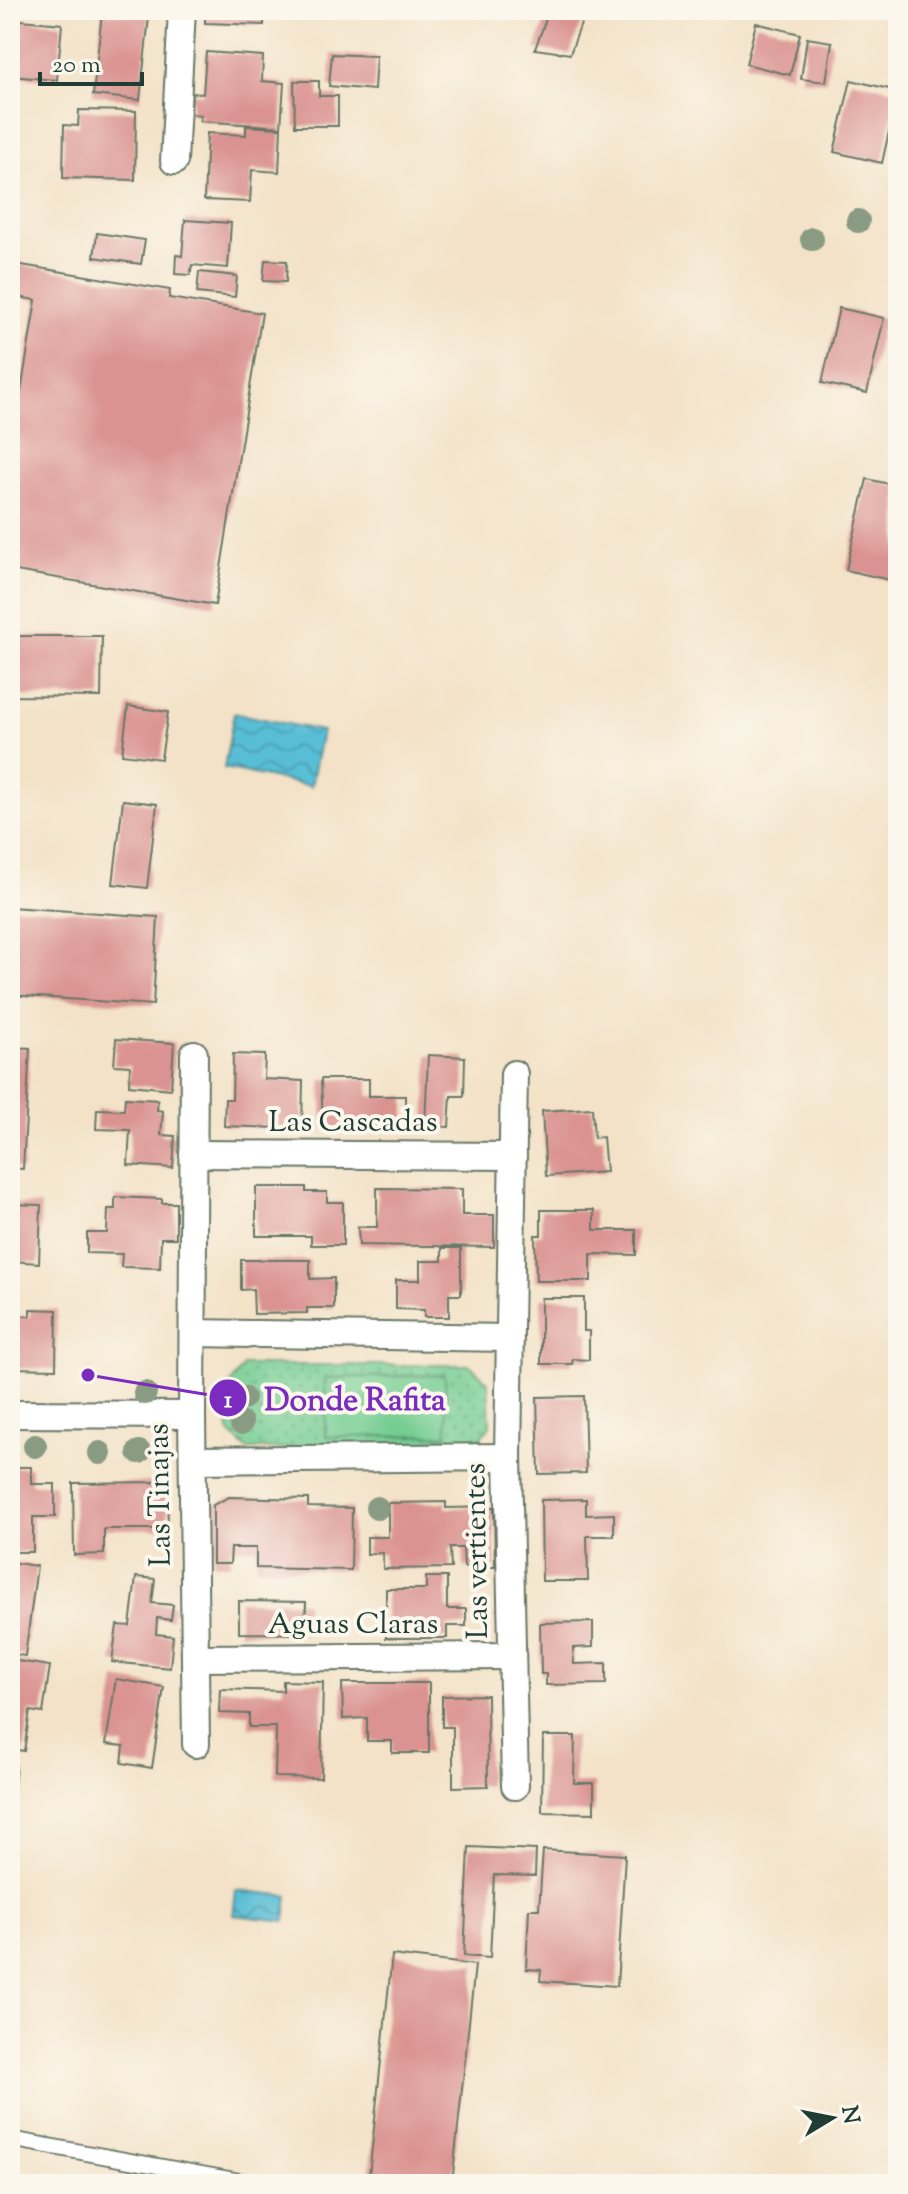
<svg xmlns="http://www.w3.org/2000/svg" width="908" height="2194" viewBox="0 0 908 2194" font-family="'Sorts Mill Goudy',serif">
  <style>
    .park { fill: url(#park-dots); stroke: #4a8563; stroke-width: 2 }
    .garden { fill: #75cd92; stroke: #4a8563; stroke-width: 2 }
    .water { fill: url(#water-waves); stroke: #3c7e85; stroke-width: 2 }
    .building { fill: #da9390 }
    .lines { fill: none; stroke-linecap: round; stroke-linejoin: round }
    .service-casing { stroke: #697767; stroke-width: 18 }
    .minor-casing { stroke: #697767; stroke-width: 30 }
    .service { stroke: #fff; stroke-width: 14 }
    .minor { stroke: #fff; stroke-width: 26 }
    .tree { fill: #8a9b83 }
    .labels { text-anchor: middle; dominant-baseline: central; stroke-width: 8; stroke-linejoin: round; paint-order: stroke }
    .street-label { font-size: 30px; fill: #1f3d34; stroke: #fbf7ec }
    .leader { fill: none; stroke: #7b2cbf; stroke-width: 3 }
    .callout-dot { fill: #7b2cbf; stroke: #fbf7ec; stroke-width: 3 }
    .mark-label { font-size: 24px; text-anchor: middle; font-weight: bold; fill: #fff }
    .callout-label { font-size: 32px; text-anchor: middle; font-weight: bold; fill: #7b2cbf; stroke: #fbf7ec; stroke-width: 8; stroke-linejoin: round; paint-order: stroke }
  </style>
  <defs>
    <pattern id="park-dots" width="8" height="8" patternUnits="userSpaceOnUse" patternTransform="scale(2)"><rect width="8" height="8" fill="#75cd92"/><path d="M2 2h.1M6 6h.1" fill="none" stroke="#5fa878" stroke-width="1.8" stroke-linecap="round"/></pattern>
    <pattern id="water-waves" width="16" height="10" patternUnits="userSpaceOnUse" patternTransform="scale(2)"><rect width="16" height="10" fill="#58bed6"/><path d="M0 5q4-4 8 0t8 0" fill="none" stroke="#489cae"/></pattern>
  </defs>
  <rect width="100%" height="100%" fill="#fbf7ec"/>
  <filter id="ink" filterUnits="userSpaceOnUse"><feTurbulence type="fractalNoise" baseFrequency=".0125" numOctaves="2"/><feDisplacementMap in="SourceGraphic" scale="16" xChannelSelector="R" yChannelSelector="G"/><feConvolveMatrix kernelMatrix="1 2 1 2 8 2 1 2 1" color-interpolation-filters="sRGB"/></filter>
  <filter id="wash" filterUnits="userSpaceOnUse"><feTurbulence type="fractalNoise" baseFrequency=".006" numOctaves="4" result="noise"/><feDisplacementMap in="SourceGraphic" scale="32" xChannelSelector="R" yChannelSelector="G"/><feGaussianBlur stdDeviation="1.8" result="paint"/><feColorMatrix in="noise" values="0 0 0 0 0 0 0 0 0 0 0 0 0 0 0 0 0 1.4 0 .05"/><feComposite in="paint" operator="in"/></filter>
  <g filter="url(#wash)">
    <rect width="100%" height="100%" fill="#f3e2c7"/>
    <path class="park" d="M244,1365H470L488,1382L490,1427L472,1448L247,1449L229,1432L227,1389Z"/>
    <path class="garden" d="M445,1375L447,1435L326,1437L325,1378Z"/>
    <g class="water">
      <path d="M234,713L322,731L311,786L224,768Z"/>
      <path d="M236,1890L288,1896L285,1921L233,1915Z"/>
    </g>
    <g id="blocks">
      <g class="building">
        <path d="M10,10H25V15L10,14Z"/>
        <path d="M205,10H264V25L205,23Z"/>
        <path d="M473,10H496L495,15Z"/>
        <path d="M529,10H586L570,54L535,49L547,16L528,13Z"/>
        <path d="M102,12L149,17L140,100L93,95Z"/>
        <path d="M10,19L62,24L57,80L10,76Z"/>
        <path d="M756,23L800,34L790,75L746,64Z"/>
        <path d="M807,38L832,42L826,82L801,79Z"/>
        <path d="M206,52L263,56L262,81L284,83L281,127L200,121L201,115L191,114L192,93L203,94Z"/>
        <path d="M332,54L376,56L374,90L329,86Z"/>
        <path d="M851,80L898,91L882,163L834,152Z"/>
        <path d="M294,81H319V96H338V126H295Z"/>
        <path d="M79,110L136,111L135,180L63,178L64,125L78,126Z"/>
        <path d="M10,112H14L12,139H10Z"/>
        <path d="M246,126L281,128L279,172L252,170L250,202L204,200L207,133L246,135Z"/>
        <path d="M185,220L231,223L228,268L192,265L190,275L175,274L176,255L182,256Z"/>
        <path d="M97,233L145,240L141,264L94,257Z"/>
        <path d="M265,260L287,261L286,282L263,281Z"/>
        <path d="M10,263L170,290L169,298L262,313L215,605L10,570V458L36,300L10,296Z"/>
        <path d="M199,272L237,276L235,297L197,293Z"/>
        <path d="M839,308L884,318L867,393L822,383Z"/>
        <path d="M867,479L898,486V582L846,570Z"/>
        <path d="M10,636H102L101,697L10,696Z"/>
        <path d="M128,706L168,712L161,759L122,754Z"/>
        <path d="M123,800L157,804L147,888L113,884Z"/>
        <path d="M10,907L158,917L153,1005L10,995Z"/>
        <path d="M116,1039L174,1043L171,1089L129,1085L130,1066L114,1065Z"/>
        <path d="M10,1047L30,1048L23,1169L10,1168Z"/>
        <path d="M233,1054L265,1055L264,1079L303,1081L302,1129L224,1126L225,1099H232Z"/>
        <path d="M428,1055L465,1057L464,1096H451L449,1127L425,1126Z"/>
        <path d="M321,1079H369V1096H405V1127L323,1128Z"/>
        <path d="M125,1098L158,1100L157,1110L163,1111L161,1135L175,1136L173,1168L128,1165L130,1130L96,1129L97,1109L124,1110Z"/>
        <path d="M592,1108L594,1138L603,1137L606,1172L546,1176L542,1111Z"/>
        <path d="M256,1187H306V1192H327V1202H343V1245H311V1236H256Z"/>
        <path d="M377,1188L462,1189V1215H494V1247L359,1245L358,1227H377Z"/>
        <path d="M115,1197L162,1199V1203H176V1238H161L160,1268L121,1267L122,1254L87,1253V1233H107L108,1209H115Z"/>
        <path d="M10,1204L41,1205L39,1263L10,1261Z"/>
        <path d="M541,1210H594V1230H636V1255L591,1254V1281H536L535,1235H541Z"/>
        <path d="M442,1248H461V1295H449V1317H424V1310L396,1309V1280H420V1261H442Z"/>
        <path d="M241,1260H310V1279L334,1278V1308H307V1313L254,1314L253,1289L241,1290Z"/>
        <path d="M541,1298H584V1331H589V1360L573,1359L572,1364H541Z"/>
        <path d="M30,1309L57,1310L56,1369L10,1368V1316H30Z"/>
        <path d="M584,1396L586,1473L539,1474L537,1397Z"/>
        <path d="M10,1467H31V1484H55V1517H33V1552H10Z"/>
        <path d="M167,1482L168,1529H104V1554L74,1555L73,1483Z"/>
        <path d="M229,1497L308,1499V1507L352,1508L351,1570L256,1568V1548H231L230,1564H213V1505Z"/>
        <path d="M586,1499V1515L614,1514V1536H587L588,1581H542L541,1500Z"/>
        <path d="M446,1502V1508L494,1507L495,1567H464L463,1548H450L451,1568L383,1569V1553L367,1554V1537H388V1503Z"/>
        <path d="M10,1562L37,1566L25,1656L10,1654Z"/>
        <path d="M136,1577L155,1579L152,1603L173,1605L171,1620L157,1618L156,1634L173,1636L170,1668L112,1662L117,1625L130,1626Z"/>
        <path d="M426,1577H447V1609H466V1626H447V1638H386V1589H426Z"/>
        <path d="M239,1601L306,1602L305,1634L239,1633Z"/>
        <path d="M593,1622V1647L573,1648L574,1664L606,1663V1684L546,1685V1674H541L540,1623Z"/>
        <path d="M10,1660L50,1666L43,1713L30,1711L24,1751L10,1749Z"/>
        <path d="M116,1679L164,1687L152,1768L122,1763L124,1746L106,1744Z"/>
        <path d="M283,1681L323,1682L321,1778L275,1777L276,1727H249V1714L219,1713L220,1689L283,1691Z"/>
        <path d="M342,1683H429V1753H392V1741H367V1718L343,1719Z"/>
        <path d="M487,1695L488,1786L453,1787V1727H442V1696Z"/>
        <path d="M543,1736H575L574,1783H594V1813L542,1812Z"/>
        <path d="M10,1764L16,1765L13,1803H10Z"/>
        <path d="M469,1847L536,1850L535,1876L494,1875L490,1958L464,1956Z"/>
        <path d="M543,1850L625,1855L617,1986L540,1981L541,1970L526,1969L529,1909H539Z"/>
        <path d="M392,1955L475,1965L452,2184L369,2176Z"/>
      </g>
    </g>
  </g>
  <g filter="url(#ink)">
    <use href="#blocks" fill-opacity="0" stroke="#697767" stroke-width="2"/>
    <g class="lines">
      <g class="service-casing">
        <path id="service" d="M10,2139L256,2184"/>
      </g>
      <g class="minor-casing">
        <g id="minor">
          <path d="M174,161L182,10"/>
          <path d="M194,1054L192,1415L196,1744"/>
          <path d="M514,1074L508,1457L515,1786"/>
          <path d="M193,1154L513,1156"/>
          <path d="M194,1333L509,1338"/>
          <path d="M10,1414L192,1415"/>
          <path d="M193,1460L508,1457"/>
          <path d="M195,1658L512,1656"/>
        </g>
      </g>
      <use href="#service" class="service"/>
      <use href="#minor" class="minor"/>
    </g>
    <g class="tree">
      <circle cx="858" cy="221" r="12"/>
      <circle cx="812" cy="239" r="12"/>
      <circle cx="145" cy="1393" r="12"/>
      <circle cx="243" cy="1398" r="12"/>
      <circle cx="241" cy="1423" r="12"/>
      <circle cx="35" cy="1446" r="12"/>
      <circle cx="139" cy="1452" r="12"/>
      <circle cx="100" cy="1453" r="12"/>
      <circle cx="377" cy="1508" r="12"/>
    </g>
  </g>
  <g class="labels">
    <g class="street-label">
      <text x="353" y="1123">Las Cascadas</text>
      <text transform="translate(161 1495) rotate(-91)">Las Tinajas</text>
      <text transform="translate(478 1551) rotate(-91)">Las vertientes</text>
      <text x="353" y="1625">Aguas Claras</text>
    </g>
  </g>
  <path class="leader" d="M88 1375L228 1398"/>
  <g class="callout-dot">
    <circle cx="88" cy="1375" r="8"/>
    <circle cx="228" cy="1398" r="20"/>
  </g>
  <g class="mark-label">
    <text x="228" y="1407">1</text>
  </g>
  <g class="callout-label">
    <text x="355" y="1410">Donde Rafita</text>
  </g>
  <rect width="908" height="2194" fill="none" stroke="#fbf7ec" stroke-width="40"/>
  <g transform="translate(832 2118) rotate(80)" stroke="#fbf7ec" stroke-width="6" paint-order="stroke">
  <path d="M0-6L14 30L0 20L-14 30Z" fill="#1f3d34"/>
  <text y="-12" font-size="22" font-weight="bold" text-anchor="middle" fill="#1f3d34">N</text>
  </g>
  <path d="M40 72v12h102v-12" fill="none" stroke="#1f3d34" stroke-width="4"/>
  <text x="52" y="72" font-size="24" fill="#1f3d34" stroke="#fbf7ec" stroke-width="6" paint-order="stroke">20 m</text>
</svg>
